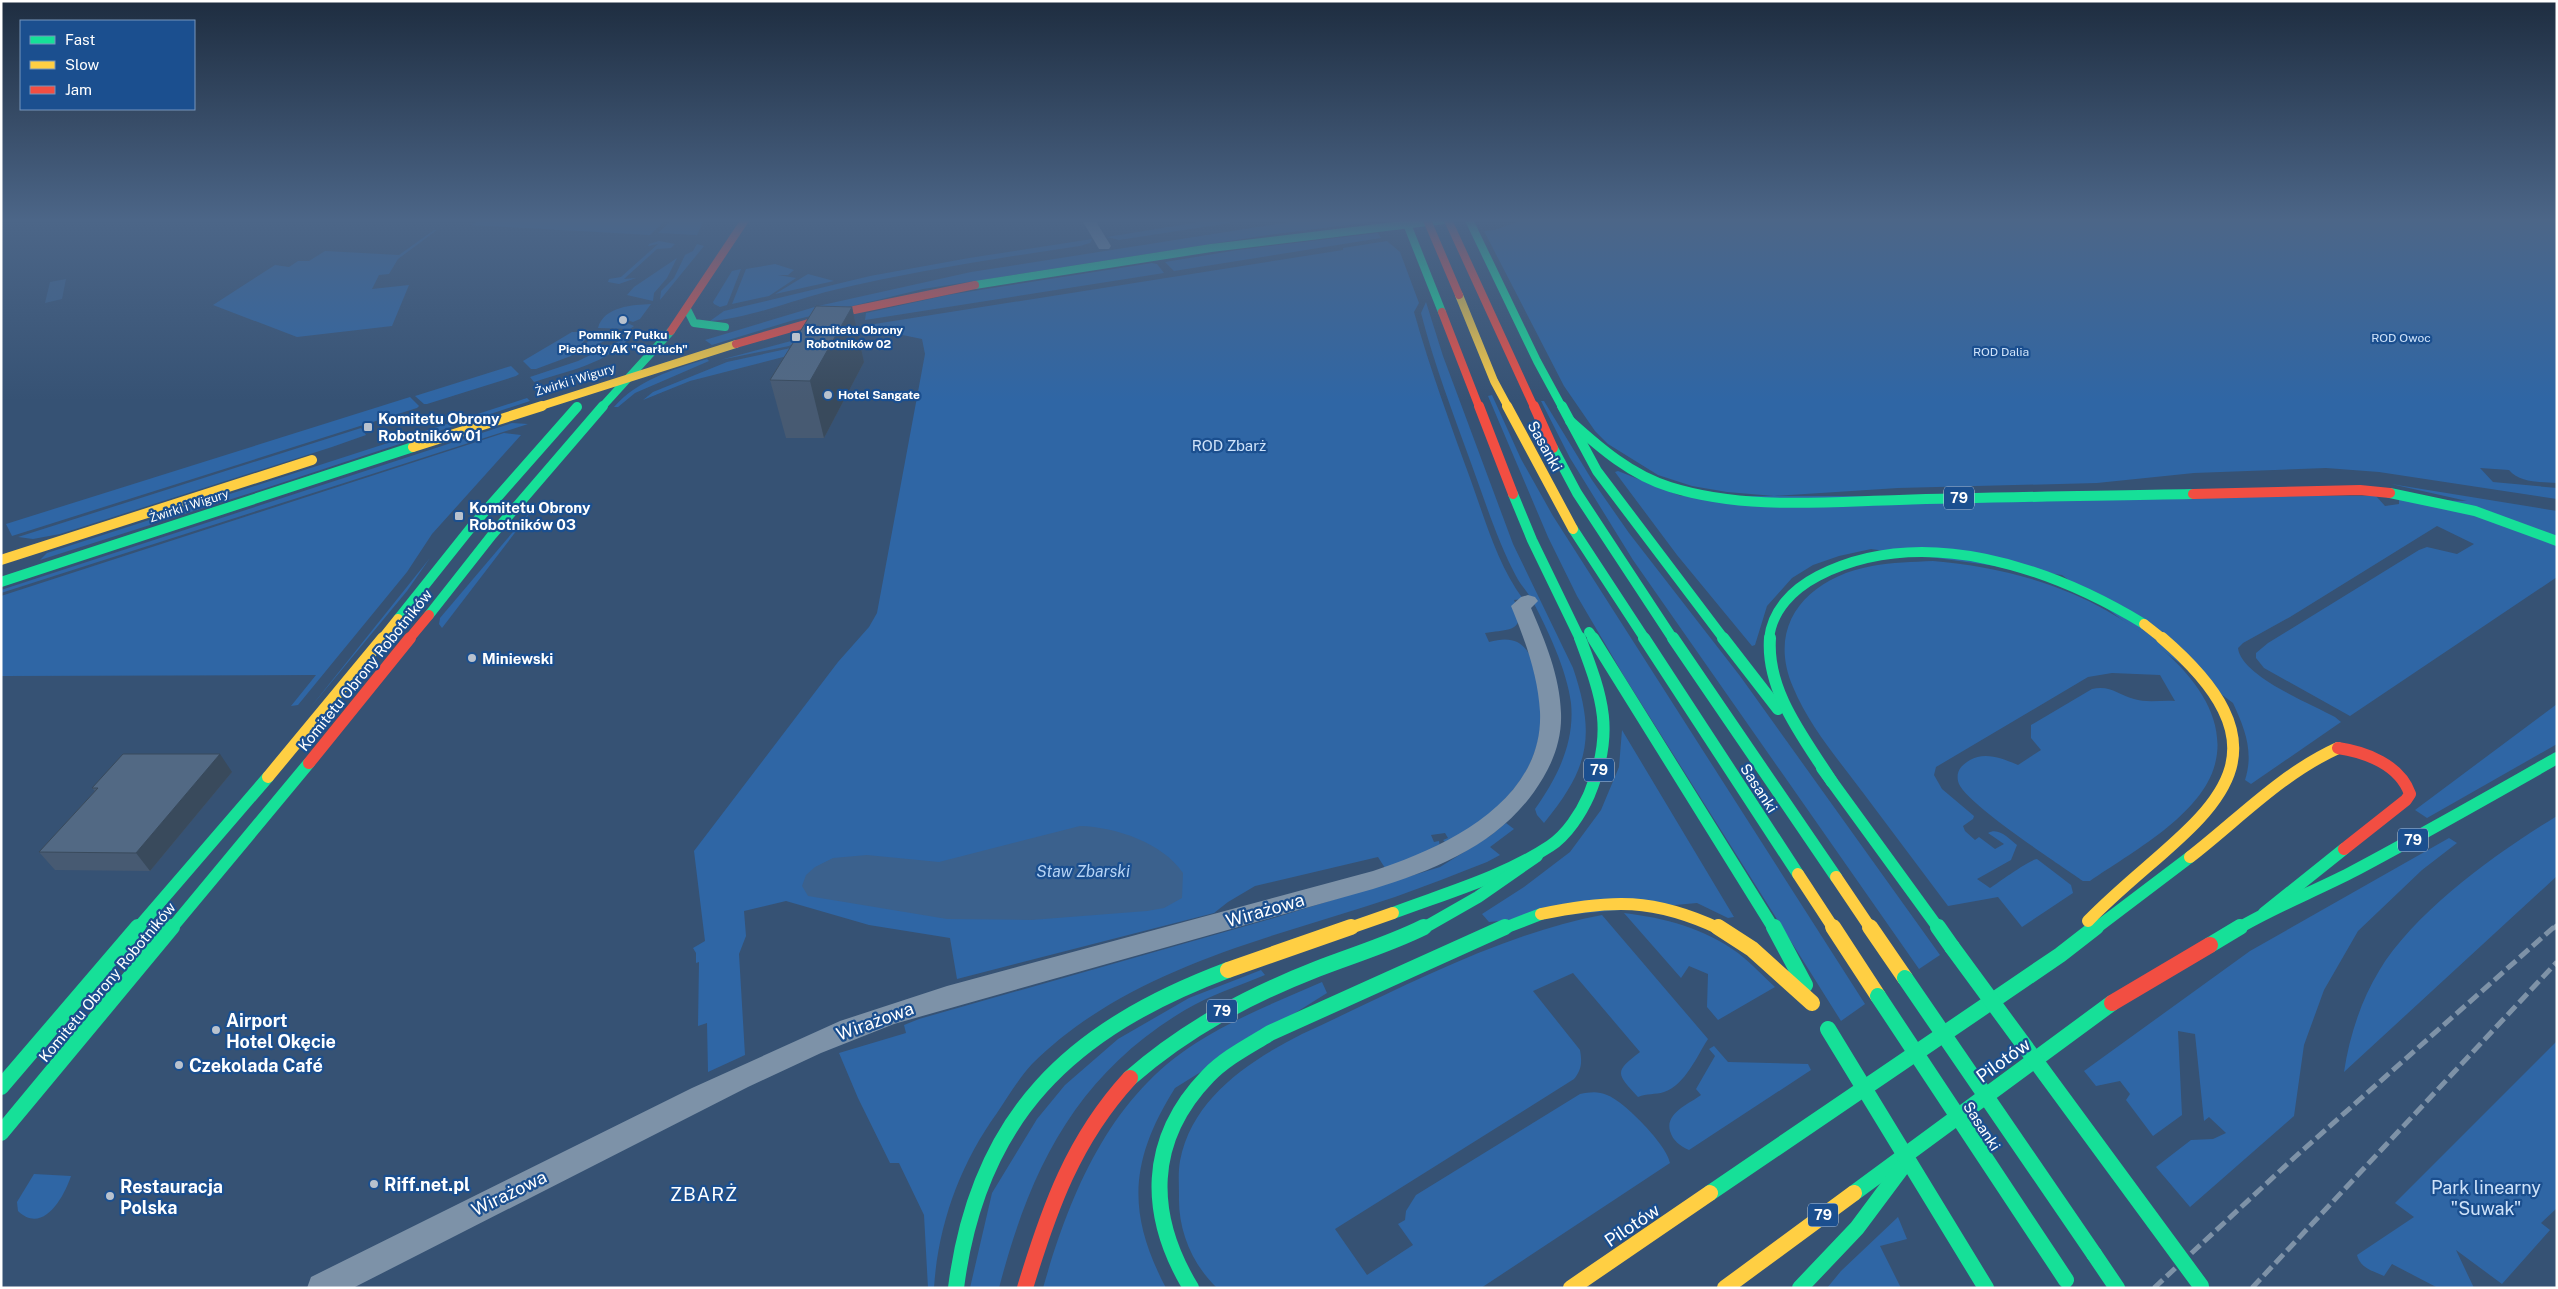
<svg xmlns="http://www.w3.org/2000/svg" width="2558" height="1289" viewBox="0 0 2558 1289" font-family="'Public Sans',sans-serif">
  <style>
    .green { fill: #2f66a5 }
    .water { fill: #3b618d }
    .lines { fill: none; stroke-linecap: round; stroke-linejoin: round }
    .street { fill: #7d92a8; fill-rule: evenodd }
    .fast-far3 { stroke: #16e098; stroke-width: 8 }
    .fast-far2 { stroke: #16e098; stroke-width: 10 }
    .fast-far1 { stroke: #16e098; stroke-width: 12 }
    .fast { stroke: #16e098; stroke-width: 16 }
    .slow-far3 { stroke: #ffcf43; stroke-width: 8 }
    .slow-far2 { stroke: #ffcf43; stroke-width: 10 }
    .slow-far1 { stroke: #ffcf43; stroke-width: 12 }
    .slow { stroke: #ffcf43; stroke-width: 16 }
    .jam-far3 { stroke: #f24e42; stroke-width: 8 }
    .jam-far2 { stroke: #f24e42; stroke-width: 10 }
    .jam-far1 { stroke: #f24e42; stroke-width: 12 }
    .jam { stroke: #f24e42; stroke-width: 16 }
    .rail-far1 { stroke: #7e92a7; stroke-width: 4.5; stroke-dasharray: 10 4.5; stroke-linecap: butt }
    .rail { stroke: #7e92a7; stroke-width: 5; stroke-dasharray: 12 5; stroke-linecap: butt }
    .fast-bridge { stroke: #16e098; stroke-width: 16 }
    .jam-bridge { stroke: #f24e42; stroke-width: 8 }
    .wall { fill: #475a72 }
    .shaded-wall { fill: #394a5c }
    .building { fill: #526984; stroke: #394a5c }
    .poi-dot { fill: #b9c2ce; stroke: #1b4f8f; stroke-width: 2 }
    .labels { text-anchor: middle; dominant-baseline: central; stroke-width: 4.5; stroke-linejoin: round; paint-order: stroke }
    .far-poi-label { font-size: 12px; font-weight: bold; fill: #fff; stroke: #1b4f8f; text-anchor: start }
    .far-park-label { font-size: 12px; fill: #cfe3fa; stroke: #1b4f8f }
    .far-street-label { font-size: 12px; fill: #fff; stroke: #1b4f8f }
    .shield { fill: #1b4f8f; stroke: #bbcadd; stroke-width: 1 }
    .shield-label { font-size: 14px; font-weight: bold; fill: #fff }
    .poi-label { font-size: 15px; font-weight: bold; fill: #fff; stroke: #1b4f8f; text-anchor: start }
    .park-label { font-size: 15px; fill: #cfe3fa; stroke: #1b4f8f }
    .street-label { font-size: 15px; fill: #fff; stroke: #1b4f8f }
    .water-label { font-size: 16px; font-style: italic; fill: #b5d3f5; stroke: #1b4f8f }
    .near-street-label { font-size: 18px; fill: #fff; stroke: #1b4f8f }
    .near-poi-label { font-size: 18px; font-weight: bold; fill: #fff; stroke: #1b4f8f; text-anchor: start }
    .near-park-label { font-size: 18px; fill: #cfe3fa; stroke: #1b4f8f }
    .near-neighbourhood-label { font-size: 19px; letter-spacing: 1px; fill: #fff; stroke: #1b4f8f }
  </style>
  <rect width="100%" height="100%" fill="#365274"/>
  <g class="green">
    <path d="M479,220H666L650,235L472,225Z"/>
    <path d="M672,220H704L697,235L658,233Z"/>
    <path d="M1212,220H1228L1230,223L1119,240L1107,237Z"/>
    <path d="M1303,220H1369L1371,222L1268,235L923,289L794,320L712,345L705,340L818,306L971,272Z"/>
    <path d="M1523,220H2557V483C2541,482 2520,483 2509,470L2480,468L2493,482L2557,488V499L2379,472L2326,468L2194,473L2097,483L1898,488L1774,496L1727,492L1692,486L1658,475L1608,444L1595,431L1564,386L1484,231L1495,230Z"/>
    <path d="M434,230H437L398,259L389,274L379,275L372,289L409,285L392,326L297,337L213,305L275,265L289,267L298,261H309L325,251L399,255Z"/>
    <path d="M1378,233L1381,238L1174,271L1165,262L1238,250Z"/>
    <path d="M1092,239L1090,243L1080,246C998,258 916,271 834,290C796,299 747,319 710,321L724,311L870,276L969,258Z"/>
    <path d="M659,241L675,244L671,248L657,249L624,279L636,278L619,284L608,282L609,279L621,277L658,244L648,246L649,244Z"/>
    <path d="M1387,241L1400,252L1419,303L1414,312C1430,369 1450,423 1470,478C1485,519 1497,564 1523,599L1514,600C1527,632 1511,629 1485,633L1489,642C1523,632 1532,652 1538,682C1540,690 1544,699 1544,708C1543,729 1535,758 1523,776C1504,806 1476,825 1447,844L1443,840L1448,838L1445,833L1431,835L1434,842L1439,841L1440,847L1385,868L1378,857L1255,886L1228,902L1214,913L957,979L950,938L869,925L786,901L744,911L746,936L739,954L745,1055L708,1072L707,1023L698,1026L699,962L696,963V953L693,948L705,941L694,851L838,662L869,627L877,613L925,354L922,339L878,330L862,334V326L1343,250V248Z"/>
    <path d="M697,244L704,246L660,300L661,291L674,278L685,255L693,251Z"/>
    <path d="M677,258L667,278L654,293L653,301L627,295L634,287Z"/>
    <path d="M1152,263L1157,264L1164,273L865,320L866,313L948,295Z"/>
    <path d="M775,264L794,270L788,275H778L796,278L769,296L732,304L746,269Z"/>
    <path d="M741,269L727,305L720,307L714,304L713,302L732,271Z"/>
    <path d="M808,274L834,281L775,294Z"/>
    <path d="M1426,302L1443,356L1513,544L1573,668C1596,736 1589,768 1544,823L1537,815L1535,809C1557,778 1575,743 1571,703C1567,670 1547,628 1531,598C1526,590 1520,584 1516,576C1497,540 1485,501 1471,463C1453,413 1434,364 1421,313Z"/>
    <path d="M651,304L640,319L633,322L624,319L620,320L634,326L630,329L598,328C604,306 633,305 651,304Z"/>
    <path d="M572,332H592L571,356L536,369H531L523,361Z"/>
    <path d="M595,333L613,337L579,353V352Z"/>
    <path d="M632,335C608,364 567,371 534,382L530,377L578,361Z"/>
    <path d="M806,337L789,346L720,360Z"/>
    <path d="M791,348L787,356L690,381L643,400L653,392L727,362Z"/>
    <path d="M707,359L709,361L635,393L618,407H614C639,379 672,370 707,359Z"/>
    <path d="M511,366L519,374L516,376L427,404H424L415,396Z"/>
    <path d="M1492,395L1521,459L1553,516L1865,1004L1841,1021L1624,676L1577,596L1548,537L1488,396Z"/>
    <path d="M410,397L419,406L417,408L12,536L6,524Z"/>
    <path d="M527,398L530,401L263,489L40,560L47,553Z"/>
    <path d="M1541,401H1544L1592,480L1629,533L1740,676L1940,955L1919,969L1633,560L1570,458Z"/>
    <path d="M512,423L528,424L1,593V590Z"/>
    <path d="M361,428L366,435L332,447L60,534L33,539L18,537Z"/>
    <path d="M504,433L521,435L432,534L407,572L298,705L291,706L316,675L1,676V596Z"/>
    <path d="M1618,471L1681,496H2376L2385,506L2399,504V499L2467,501L2391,484L2557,511V577L2350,716L2264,668L2256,658V653L2268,643L2419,550L2427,547L2457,554L2474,544L2437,526L2290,617L2243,643L2238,648C2241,676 2311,704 2335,717L2341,722L2251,784L2245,780C2254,752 2245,729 2233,703L2062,575L1871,549L1839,556L1813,565L1792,578L1767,606L1755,645L1752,646L1677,555L1615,472Z"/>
    <path d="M540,500L442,628L439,624L440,618Z"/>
    <path d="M430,558L407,591L310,708Z"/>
    <path d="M1933,561C1981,565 2028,575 2073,594C2132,619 2235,688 2215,764C2202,815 2130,853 2090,881H2083C2062,866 1961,801 1958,781C1956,770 1962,765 1970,760C1985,751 2004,759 2018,765L2041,750L2031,738V725L2092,689C2111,685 2118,695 2134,699C2146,703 2162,700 2175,701L2160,675L2112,673L2088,677L1936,767L1934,775L1942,789L1974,816L1973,819L1963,826L1965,831L1975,840L1979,837L1995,849L2004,844L1988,833C1999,827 2009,839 2017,845L2011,860L1977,879L1990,888C1999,882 2029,860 2037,859L2071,885L2073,893L2022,927L1998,897L1948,906C1920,869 1892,831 1864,794C1838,759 1809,726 1793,687C1765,622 1811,577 1872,566C1892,562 1913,562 1933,561Z"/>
    <path d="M2557,704V744L2427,818L2415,810Z"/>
    <path d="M1622,730L1734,917L1728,918L1697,903L1489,922L1482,914L1524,887L1570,852L1601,810L1619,767Z"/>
    <path d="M2557,816V876L2344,1072C2349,1038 2361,1000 2379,971C2415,911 2498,852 2557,816Z"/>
    <path d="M1506,823L1514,829L1490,847L1500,855L1487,862C1456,874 1426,886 1395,897C1269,939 1130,967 1032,1064C1019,1078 1008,1097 997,1113C960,1164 938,1225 934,1288H928L924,1215L899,1163H890L858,1098L839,1053L906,1033L904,1025L919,1019L1274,918L1440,867L1490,836Z"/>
    <path d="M2449,838L2457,843L2422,870L2358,931L2324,990L2304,1045L2294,1116L2190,1207L2156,1167L2191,1140L2213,1139L2226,1133L2209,1117L2204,1121L2195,1034L2178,1031L2182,1115L2153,1136L2126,1100L2130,1094L2120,1081L2096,1086L2084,1071L2250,951Z"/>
    <path d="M1624,913C1665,918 1704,928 1738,953C1751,963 1763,976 1775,987L1718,1020L1707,1007L1708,974L1689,966L1681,978Z"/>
    <path d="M1602,915L1708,1039C1697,1056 1685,1085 1664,1092C1655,1095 1647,1093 1638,1097C1616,1073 1614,1072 1640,1052L1573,973L1533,991L1580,1050C1582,1062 1582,1069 1574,1079L1335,1229L1367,1275L1413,1245L1398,1224L1405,1220L1406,1211L1416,1195L1580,1094C1590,1092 1598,1091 1607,1095C1624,1101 1668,1146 1670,1163L1481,1288H1217C1192,1264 1178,1230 1179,1196C1179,1184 1178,1172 1180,1161C1192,1098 1249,1061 1302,1034C1396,991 1500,934 1602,915Z"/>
    <path d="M1261,970L1265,975C1239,986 1210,995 1185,1010C1076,1075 1030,1169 999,1288H970L992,1193L1037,1119L1065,1085L1118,1039L1189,998Z"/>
    <path d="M1322,982L1327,993L1175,1088C1130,1160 1126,1212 1166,1288H1043C1070,1194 1109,1098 1196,1043C1235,1018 1279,1001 1322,982Z"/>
    <path d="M2557,1041V1208L2541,1223L2550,1230L2502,1284L2456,1250L2474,1288H2438L2392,1264L2384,1276C2373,1271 2360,1268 2357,1255L2414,1217L2395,1203Z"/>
    <path d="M1714,1046L1728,1062L1808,1064L1811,1070L1689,1150C1680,1146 1673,1141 1670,1131C1665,1113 1689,1104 1701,1095L1696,1089L1715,1056L1709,1049Z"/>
    <path d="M34,1174L71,1176C64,1197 43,1235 18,1211L17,1202Z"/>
    <path d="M1898,1217L1907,1239L1880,1246L1901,1288H1827L1841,1271Z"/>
  </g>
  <g class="water">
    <path d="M66,279L62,299L45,303L50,282Z"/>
    <path d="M1080,826C1116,827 1163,843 1183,873L1182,898L1164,908L1147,911L1031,920L947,919L808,896L802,886L806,875L815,867L833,858L867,855L939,862Z"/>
  </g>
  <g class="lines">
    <g class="street">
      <path d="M1082,220H1095L1111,246L1109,249H1099Z"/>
      <path d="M1528,595L1535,597L1538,601L1531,608C1545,641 1560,676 1561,713C1562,736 1555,758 1543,778C1506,841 1441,868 1373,889L894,1024L821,1053L748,1087L353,1288H307L311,1277L692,1088L840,1021L947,986L1373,871C1444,848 1544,802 1540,712C1538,675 1525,640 1511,606L1521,597Z"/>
    </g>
    <g class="fast-far3">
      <path d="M1469,220L1537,361L1562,407"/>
      <path d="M1407,224L1442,312"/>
      <path d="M975,285L1211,248L1444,220"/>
      <path d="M687,309L694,323L725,327"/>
      <path d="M602,407L671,331"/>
    </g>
    <g class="fast-far2">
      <path d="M1562,406L1597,471L1724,639"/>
      <path d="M1570,421C1600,448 1631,475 1670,487C1744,510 1823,502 1899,500C1997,497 2095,496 2193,494"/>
      <path d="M1553,448L1577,493L1673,639"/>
      <path d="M2390,493L2475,511L2557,541"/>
      <path d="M1513,494L1532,540L1580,639"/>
      <path d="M1573,529L1645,639"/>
      <path d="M1,582L413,447"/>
      <path d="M429,615L492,535L603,406"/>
      <path d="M398,619L473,525L577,407"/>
      <path d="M1589,632L1594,639"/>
      <path d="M1769,639C1772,610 1793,589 1818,576C1922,523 2050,567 2144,624"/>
    </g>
    <g class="fast-far1">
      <path d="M1593,638L1774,929"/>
      <path d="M1644,638L1798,874"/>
      <path d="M1673,638L1836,877"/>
      <path d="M1723,638L1778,709"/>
      <path d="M1770,638C1766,692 1805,739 1832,782"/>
      <path d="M1822,768L1939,929"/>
      <path d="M1393,913C1446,893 1503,877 1550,846C1567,835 1581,813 1589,795C1615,732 1603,699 1580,638"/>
      <path d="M2264,913L2344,849"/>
      <path d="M137,929L268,777"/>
      <path d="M171,929L309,763"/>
      <path d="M1422,929L1478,897L1537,856"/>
      <path d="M1502,929L1541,914"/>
      <path d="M2095,929L2190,857"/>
      <path d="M2237,929C2274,907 2313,892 2350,873C2420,836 2488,797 2557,758"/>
    </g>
    <g class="fast">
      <path d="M1774,927L1805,985"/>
      <path d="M1938,927L1952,947"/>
      <path d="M2210,945L2240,927"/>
      <path d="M1130,1078C1186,1029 1248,996 1317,969C1353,955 1390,944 1424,927"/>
      <path d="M1,1087L138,927"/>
      <path d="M1,1133L172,927"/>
      <path d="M1710,1193L2060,955L2096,927"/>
      <path d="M1854,1193L2112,1003"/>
      <path d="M2094,1254L2117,1288"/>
      <path d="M956,1288C978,1115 1071,1029 1228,970"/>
      <path d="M1191,1288C1147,1215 1146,1140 1208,1076C1225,1058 1249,1046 1270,1033L1505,927"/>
      <path d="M1800,1288L1857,1228L1904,1165"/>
    </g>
    <g class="slow-far3">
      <path d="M1459,295L1494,381L1508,407"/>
      <path d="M538,407L736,344"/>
    </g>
    <g class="slow-far2">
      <path d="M1507,406L1573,529"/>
      <path d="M413,447L542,406"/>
      <path d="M1,560L312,460"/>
      <path d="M2144,624L2163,639"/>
      <path d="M382,639L398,619"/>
    </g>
    <g class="slow-far1">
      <path d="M268,777L383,638"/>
      <path d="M2190,857C2239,819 2281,774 2338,748"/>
      <path d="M1798,874L1834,929"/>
      <path d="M1836,877L1871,929"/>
      <path d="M1541,914C1612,899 1654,898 1720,929"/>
      <path d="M2088,921C2183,823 2318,772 2162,638"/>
      <path d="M1347,929L1393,913"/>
    </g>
    <g class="slow">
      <path d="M1718,927L1752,949L1812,1003"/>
      <path d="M1833,927L1878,996"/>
      <path d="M1870,927L1905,978"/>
      <path d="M1228,970L1351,927"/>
      <path d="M1571,1288L1710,1193"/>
      <path d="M1725,1288L1854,1193"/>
    </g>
    <g class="jam-far3">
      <path d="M1448,220L1534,407"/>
      <path d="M1442,312L1479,407"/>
      <path d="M671,331L745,220"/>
      <path d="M736,344L854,310L975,285"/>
    </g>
    <g class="jam-far2">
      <path d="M1479,406L1513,494"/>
      <path d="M1534,406L1553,448"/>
      <path d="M2193,494L2360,490L2390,493"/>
      <path d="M409,639L429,615"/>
    </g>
    <g class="jam-far1">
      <path d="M2338,748C2366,752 2400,765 2410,794L2406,800L2344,849"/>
      <path d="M309,763L410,638"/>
    </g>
    <g class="jam">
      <path d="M2112,1003L2210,945"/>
      <path d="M1025,1288C1049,1209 1073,1140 1130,1078"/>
    </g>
    <path class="rail-far1" d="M2553,929L2557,925"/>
    <g class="rail">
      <path d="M2154,1288L2295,1157L2554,927"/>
      <path d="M2252,1288L2557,962"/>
    </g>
    <g class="fast-bridge">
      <path d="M1952,947L2201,1286"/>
      <path d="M1905,978L2094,1254"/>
      <path d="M1878,996L2066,1280"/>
      <path d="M1828,1029L1986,1288"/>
    </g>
    <path class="jam-bridge" d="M1427,220L1459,295"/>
  </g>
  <g class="wall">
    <path d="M852,307L864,362L824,438H786L770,380Z"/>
    <path d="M232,772L150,871L55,870L39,852L95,791L92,788Z"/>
  </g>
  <g class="shaded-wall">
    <path d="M852,307L864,362L824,438L810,381Z"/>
    <path d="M220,754L232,772L150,871L136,853Z"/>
  </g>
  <g class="building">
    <path d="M816,306L852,307L810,381L770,380Z"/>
    <path d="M123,754H220L136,853L39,852L98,788H92Z"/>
  </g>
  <linearGradient id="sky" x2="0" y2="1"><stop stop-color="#1e2d40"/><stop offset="0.55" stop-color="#4c6688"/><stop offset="1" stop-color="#4c6688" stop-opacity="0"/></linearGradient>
  <rect width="2558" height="401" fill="url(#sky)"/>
  <g class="poi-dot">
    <circle cx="623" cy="320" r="5"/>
    <rect x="791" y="332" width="10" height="10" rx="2.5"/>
    <circle cx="828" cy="395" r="5"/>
    <rect x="363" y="422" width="10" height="10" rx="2.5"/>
    <rect x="454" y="511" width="10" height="10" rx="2.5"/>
    <circle cx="472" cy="658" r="5"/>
    <circle cx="216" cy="1030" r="5"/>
    <circle cx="179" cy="1065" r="5"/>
    <circle cx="374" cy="1184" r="5"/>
    <circle cx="110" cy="1196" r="5"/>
  </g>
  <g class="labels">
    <g class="far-poi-label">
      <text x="806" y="330">Komitetu Obrony<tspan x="806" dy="14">Robotników 02</tspan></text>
      <text x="623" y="335" text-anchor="middle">Pomnik 7 Pułku<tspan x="623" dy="14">Piechoty AK "Garłuch"</tspan></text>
      <text x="838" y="395">Hotel Sangate</text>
    </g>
    <g class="far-park-label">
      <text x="2401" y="338">ROD Owoc</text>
      <text x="2001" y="352">ROD Dalia</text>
    </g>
    <g class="far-street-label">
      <text transform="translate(575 380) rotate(-17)">Żwirki i Wigury</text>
      <text transform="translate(189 506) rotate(-18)">Żwirki i Wigury</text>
    </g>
    <g class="shield">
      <rect x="1944" y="486.5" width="30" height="23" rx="4"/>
      <rect x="1584" y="758.5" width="30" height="23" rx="4"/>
      <rect x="2398" y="828.5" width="30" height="23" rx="4"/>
      <rect x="1207" y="999.5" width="30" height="23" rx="4"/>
      <rect x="1808" y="1203.5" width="30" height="23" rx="4"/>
    </g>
    <g class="shield-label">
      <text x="1959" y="498">79</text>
      <text x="1599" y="770">79</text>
      <text x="2413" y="840">79</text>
      <text x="1222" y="1011">79</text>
      <text x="1823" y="1215">79</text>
    </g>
    <g class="poi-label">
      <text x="378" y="418">Komitetu Obrony<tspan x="378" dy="17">Robotników 01</tspan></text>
      <text x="469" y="507">Komitetu Obrony<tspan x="469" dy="17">Robotników 03</tspan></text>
      <text x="482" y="658">Miniewski</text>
    </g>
    <g class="park-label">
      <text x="1229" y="445">ROD Zbarż</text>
    </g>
    <g class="street-label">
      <text transform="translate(1545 446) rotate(61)">Sasanki</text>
      <text transform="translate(365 670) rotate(-51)">Komitetu Obrony Robotników</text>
      <text transform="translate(1759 788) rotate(57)">Sasanki</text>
      <text transform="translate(107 982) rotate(-50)">Komitetu Obrony Robotników</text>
      <text transform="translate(1982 1126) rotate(57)">Sasanki</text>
    </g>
    <g class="water-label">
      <text x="1083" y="871">Staw Zbarski</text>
    </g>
    <g class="near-street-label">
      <text transform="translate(1265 910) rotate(-16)">Wirażowa</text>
      <text transform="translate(875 1021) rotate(-20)">Wirażowa</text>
      <text transform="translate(2003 1060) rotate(-36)">Pilotów</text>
      <text transform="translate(509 1193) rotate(-26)">Wirażowa</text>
      <text transform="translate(1632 1225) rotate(-34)">Pilotów</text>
    </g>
    <g class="near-poi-label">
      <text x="226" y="1020">Airport<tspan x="226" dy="21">Hotel Okęcie</tspan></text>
      <text x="189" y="1065">Czekolada Café</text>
      <text x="384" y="1184">Riff.net.pl</text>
      <text x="120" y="1186">Restauracja<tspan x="120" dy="21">Polska</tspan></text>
    </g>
    <g class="near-park-label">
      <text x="2486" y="1187">Park linearny<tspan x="2486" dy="21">"Suwak"</tspan></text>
    </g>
    <g class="near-neighbourhood-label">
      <text x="704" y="1194">ZBARŻ</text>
    </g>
  </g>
  <rect width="2558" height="1289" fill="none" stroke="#ffffff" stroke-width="5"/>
  <rect x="20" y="20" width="175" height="90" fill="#1b4f8f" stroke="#7695bc"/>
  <rect x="30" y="36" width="25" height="8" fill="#16e098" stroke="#7695bc"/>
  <text x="65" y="45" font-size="15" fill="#ffffff">Fast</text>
  <rect x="30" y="61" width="25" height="8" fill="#ffcf43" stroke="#7695bc"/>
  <text x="65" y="70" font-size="15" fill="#ffffff">Slow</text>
  <rect x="30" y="86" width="25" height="8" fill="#f24e42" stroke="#7695bc"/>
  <text x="65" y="95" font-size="15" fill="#ffffff">Jam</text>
</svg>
